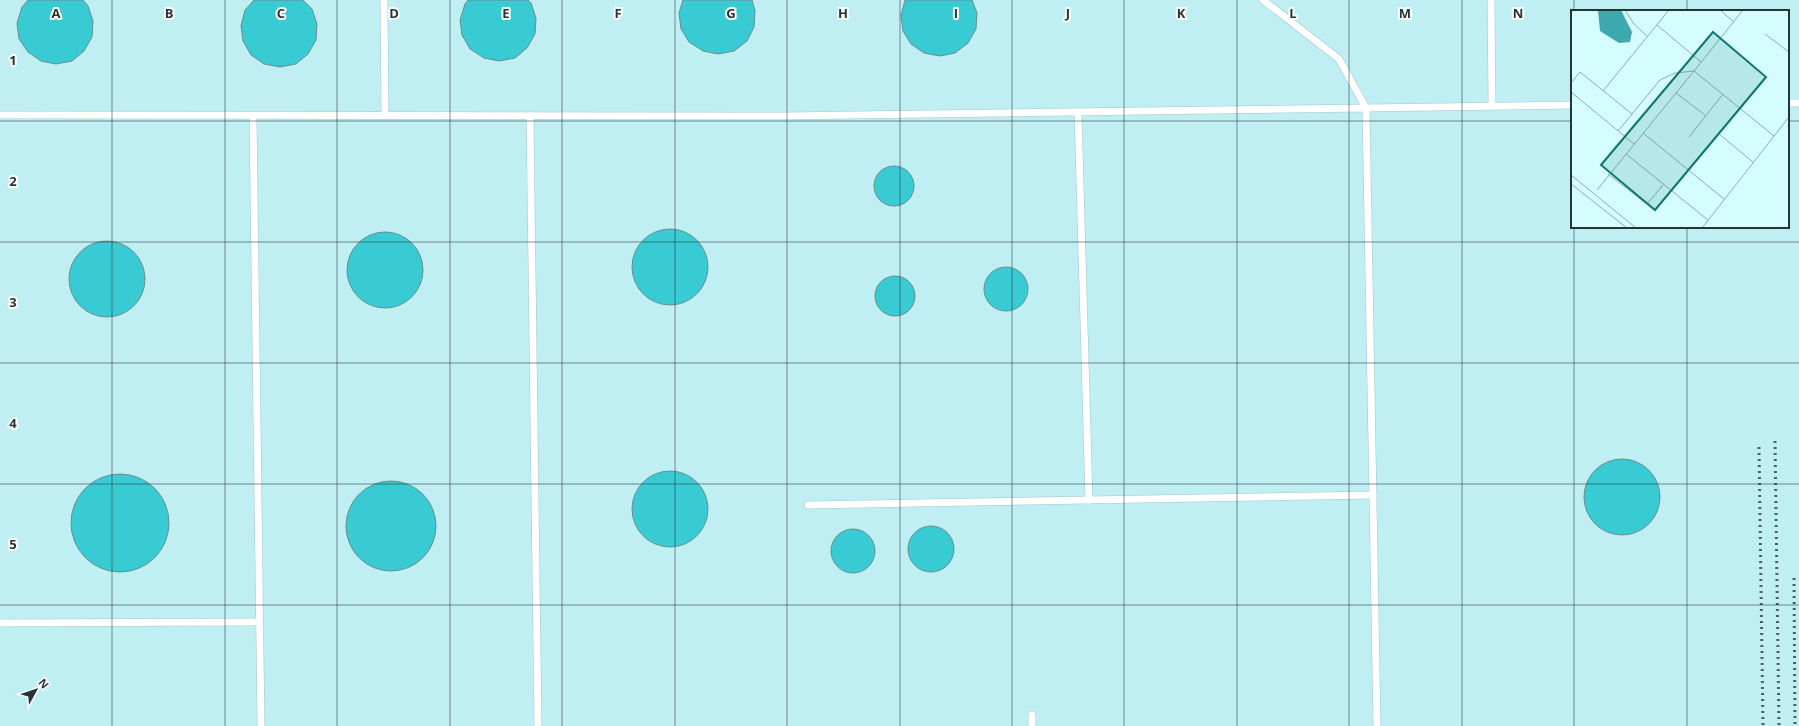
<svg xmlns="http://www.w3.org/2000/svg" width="1799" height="726" viewBox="0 0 1799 726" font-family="'Open Sans',sans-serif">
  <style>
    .built { fill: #bfeff3; fill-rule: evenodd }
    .building { fill: #38cbd4; stroke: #698d8f }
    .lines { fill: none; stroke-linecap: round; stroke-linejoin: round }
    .service-casing { stroke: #a1c7ca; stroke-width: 8 }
    .service { stroke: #fff; stroke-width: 7 }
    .rail { stroke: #4c6062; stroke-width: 3; stroke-dasharray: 2 4; stroke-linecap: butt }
    .grid { fill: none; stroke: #253435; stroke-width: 1; stroke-opacity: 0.55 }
    .inset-road { fill: none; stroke: #8facae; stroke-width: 1 }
    .view { fill: #0f766e; fill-opacity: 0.15; stroke: #0f766e; stroke-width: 2 }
    .inset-edge { fill: none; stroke: #253435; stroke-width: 2 }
    .grid-label { font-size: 13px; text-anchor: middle; font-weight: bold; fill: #253435; stroke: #fff; stroke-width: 4; stroke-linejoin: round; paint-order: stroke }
  </style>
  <rect width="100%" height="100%" fill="#d5fcff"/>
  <path class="built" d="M0,0H1799V726H0ZM1572,11H1788V227H1572Z"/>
  <g class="building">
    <path d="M28,0H83L88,6L93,21L92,37L84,51L72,61L56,64L41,61L28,52L19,39L17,23L22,7Z"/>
    <path d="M254,0H303L312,9L317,24L316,40L308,54L296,64L280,67L264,64L251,55L243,41L241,26L245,10Z"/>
    <path d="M468,0H528L531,3L536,18L535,34L527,48L515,58L499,61L484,58L470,49L462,35L460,20L465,4Z"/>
    <path d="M683,0H752L755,11L754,27L747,41L734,51L718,54L703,51L689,42L681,29L679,13Z"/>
    <path d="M905,0H972L977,13L976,29L968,43L955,53L940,56L924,53L911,44L903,31L901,15Z"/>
    <circle cx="894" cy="186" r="20"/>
    <circle cx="670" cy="267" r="38"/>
    <circle cx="385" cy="270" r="38"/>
    <circle cx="107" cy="279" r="38"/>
    <circle cx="1006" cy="289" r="22"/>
    <circle cx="895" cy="296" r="20"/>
    <circle cx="1622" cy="497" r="38"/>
    <circle cx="670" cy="509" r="38"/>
    <circle cx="120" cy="523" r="49"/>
    <circle cx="391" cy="526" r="45"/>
    <circle cx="931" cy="549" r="23"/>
    <circle cx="853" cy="551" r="22"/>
  </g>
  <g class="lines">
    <g class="service-casing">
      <g id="service">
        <path d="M384,0L385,116"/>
        <path d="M1263,0L1339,59L1366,108L1572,105"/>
        <path d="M1491,0L1492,106"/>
        <path d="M1788,103H1799"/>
        <path d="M1078,112L1089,500"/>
        <path d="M0,115L783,116L1366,108L1377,726"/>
        <path d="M253,116L261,726"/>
        <path d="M530,116L538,726"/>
        <path d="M808,505L1373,495"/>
        <path d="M0,623L259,622"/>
        <path d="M1032,715V726"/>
      </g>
    </g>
    <use href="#service" class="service"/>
    <g class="rail">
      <path d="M1775,441L1779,726"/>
      <path d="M1759,447L1763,726"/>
      <path d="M1794,578L1795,726"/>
    </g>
  </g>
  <path class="grid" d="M112,0V726M225,0V726M337,0V726M450,0V726M562,0V726M675,0V726M787,0V726M900,0V726M1012,0V726M1124,0V726M1237,0V726M1349,0V726M1462,0V726M1574,0V11M1687,0V11M0,121H1572M1788,121H1799M1574,227V726M1687,227V726M0,242H1799M0,363H1799M0,484H1799M0,605H1799"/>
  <g transform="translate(1571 10)">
    <rect width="218" height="218" fill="#d5fcff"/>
    <path d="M27,0H50L61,22L59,32L48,33L29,21Z" fill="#3ea8af"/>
    <path class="inset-road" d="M54,0L63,14L76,26M149,0L163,12M86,15L130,52M194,24L218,42M0,73L9,62L61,104M32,81L98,0M0,82L63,134M105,83L134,105M47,121L89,70L104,63L123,61L172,0M72,123L153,189M147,123L183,153M118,127L152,84M55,144L137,210M37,164L76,194L92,175M0,165L65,218M0,174L56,218M26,180L123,61L203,126M131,218L218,107"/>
    <path class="view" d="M142,22L195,67L84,200L30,155Z"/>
    <rect width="218" height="218" class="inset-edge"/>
  </g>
  <g class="grid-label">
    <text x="56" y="18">A</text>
    <text x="169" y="18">B</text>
    <text x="281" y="18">C</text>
    <text x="394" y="18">D</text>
    <text x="506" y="18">E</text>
    <text x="618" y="18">F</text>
    <text x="731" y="18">G</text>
    <text x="843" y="18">H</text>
    <text x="956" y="18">I</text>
    <text x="1068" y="18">J</text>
    <text x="1181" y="18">K</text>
    <text x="1293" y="18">L</text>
    <text x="1405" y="18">M</text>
    <text x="1518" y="18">N</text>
    <text x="13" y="65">1</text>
    <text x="13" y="186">2</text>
    <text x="13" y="307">3</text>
    <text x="13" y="428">4</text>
    <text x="13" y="549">5</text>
  </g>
  <g transform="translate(36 690) rotate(50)" stroke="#ffffff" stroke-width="3" paint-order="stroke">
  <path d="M0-3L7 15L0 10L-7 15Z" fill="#253435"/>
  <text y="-6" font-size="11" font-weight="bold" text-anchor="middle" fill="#253435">N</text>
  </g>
</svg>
